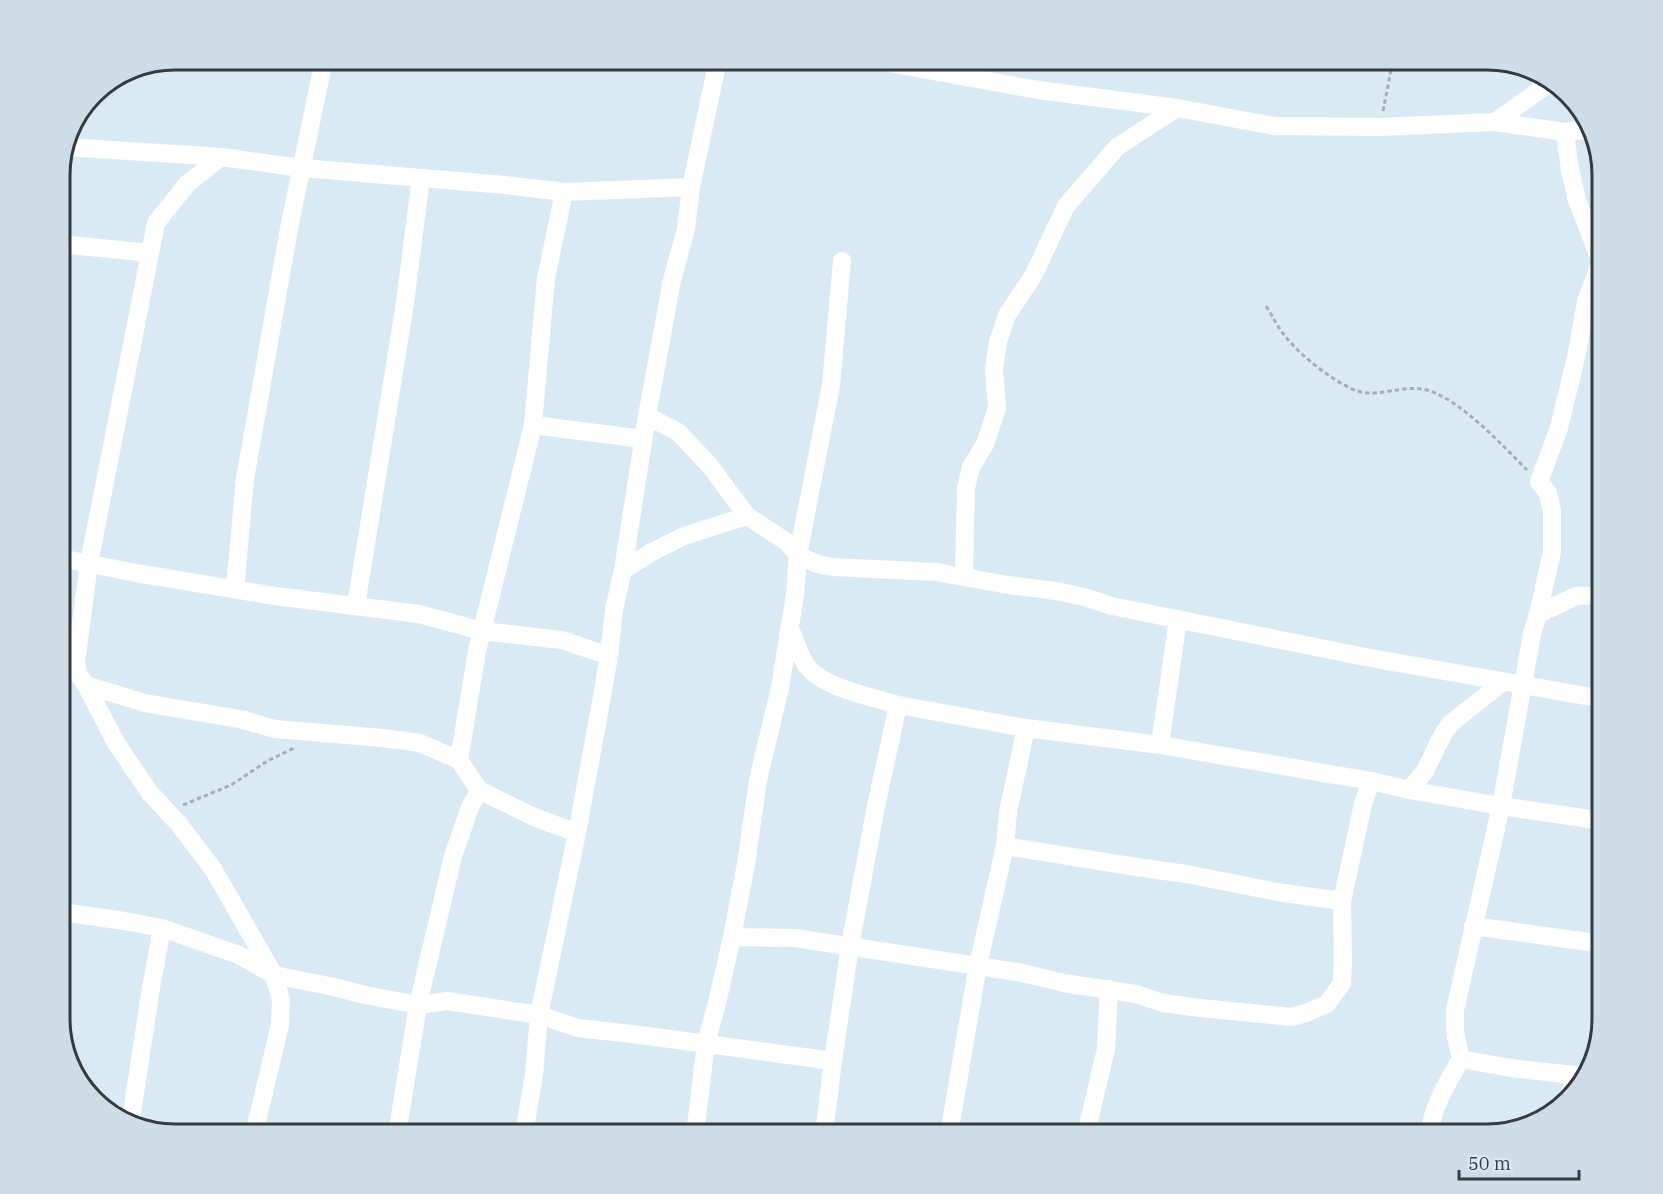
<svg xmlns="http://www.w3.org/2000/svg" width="1663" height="1194" viewBox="0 0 1663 1194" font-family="'IBM Plex Serif',serif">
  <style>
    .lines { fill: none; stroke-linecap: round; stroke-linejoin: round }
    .path { stroke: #a3afb7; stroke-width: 3; stroke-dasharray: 4.5 3; stroke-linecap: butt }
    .street { stroke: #fff; stroke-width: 18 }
    .rim { fill: none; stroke: #353b3f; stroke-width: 3 }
  </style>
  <rect width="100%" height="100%" fill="#daeaf4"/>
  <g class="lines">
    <g class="path">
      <path d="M1383,111L1393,60"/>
      <path d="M1266,306C1273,317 1278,328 1286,337C1299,355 1346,393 1368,393C1387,394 1407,385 1427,390C1461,400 1502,445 1527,470"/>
      <path d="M183,805L231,785L269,760L294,748"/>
    </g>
    <g class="street">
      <path d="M872,60L1038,90L1177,108L1274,126L1380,127L1495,122L1565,132L1592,129"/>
      <path d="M1495,122L1551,82"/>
      <path d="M1565,132L1570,170L1577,200L1601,262"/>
      <path d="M66,147L221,157L302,168L505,185L564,192L691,187"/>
      <path d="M221,157L187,184L156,223L89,563L76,662L78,674L86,685L145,703L240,719L275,729L383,738L420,743L459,760L479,790L534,817L577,833"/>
      <path d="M564,192L546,278L533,425L643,439"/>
      <path d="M60,244L150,253"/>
      <path d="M647,416L678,432L710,466L747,516L787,542L798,555L817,564L833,567L936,572L1008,585L1056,591L1084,597L1112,606L1365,657L1603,699"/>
      <path d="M60,558L136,573L275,596L419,614L482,631L562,640L609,656"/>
      <path d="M623,570L652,552L684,536L747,516"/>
      <path d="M964,577L966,488L971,467L985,444L997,408L994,369L998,342L1007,315L1033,276L1066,206L1117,147L1177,108"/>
      <path d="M235,589L245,479L290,223L324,60"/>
      <path d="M356,605L404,310L421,178"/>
      <path d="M1538,614L1576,596L1603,595"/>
      <path d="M789,628C796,639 798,652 805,663C818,687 873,697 898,705"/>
      <path d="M86,685L116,743L150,793L178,823L213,869L274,975L281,1000L280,1025L254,1134"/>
      <path d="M1160,745L1178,619"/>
      <path d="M459,760L477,651L533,425"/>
      <path d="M1409,790L1501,806L1603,821"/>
      <path d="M1342,901L1363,804L1371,781"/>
      <path d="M60,914L69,913L124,921L162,928L151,988L131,1119"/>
      <path d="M1473,926L1603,944"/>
      <path d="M162,928L239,955L274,975L334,987L365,995L418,1005L447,1001L539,1015L578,1028L640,1035L833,1061"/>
      <path d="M732,937L795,938L1018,972L1064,983L1136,994L1163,1003L1200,1008L1292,1017L1306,1013L1327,1004L1342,983L1343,961L1342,901L1283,893L1186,874L1130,866L1005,846L1008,812L1026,728"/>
      <path d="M1583,1076L1511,1068L1461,1059L1455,1032V1010L1501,806L1532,634L1538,614L1552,552V511L1548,493L1539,482L1559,428L1577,353L1586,301L1601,262L1603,263"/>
      <path d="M1570,1096L1574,1075"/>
      <path d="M397,1134L418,1005L453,856L469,810L479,790"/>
      <path d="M524,1134L534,1075L539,1015L577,833L601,702L609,656L614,610L623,570L647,416L672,280L686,229L691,187L718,60"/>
      <path d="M695,1134L706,1043L717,1003L732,937L746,864L758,780L780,688L795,595L798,555L831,385L842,261"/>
      <path d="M824,1134L833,1061L850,946L876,806L898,705L1026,728L1160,745L1371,781L1409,790L1425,771L1443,734L1451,723L1503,682"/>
      <path d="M949,1134L978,965L1005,846"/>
      <path d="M1086,1134L1106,1049L1109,989"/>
      <path d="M1429,1134C1433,1106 1447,1083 1461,1059"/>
    </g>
  </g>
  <path d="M0 0H1663V1194H0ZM175 70H1487A105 105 0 0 1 1592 175V1019A105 105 0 0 1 1487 1124H175A105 105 0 0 1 70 1019V175A105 105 0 0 1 175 70Z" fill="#cddce6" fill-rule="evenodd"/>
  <path class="rim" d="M175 70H1487A105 105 0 0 1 1592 175V1019A105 105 0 0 1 1487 1124H175A105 105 0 0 1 70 1019V175A105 105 0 0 1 175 70Z"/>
  <path d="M1459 1170v9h120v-9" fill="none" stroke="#353b3f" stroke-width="3"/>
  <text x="1468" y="1170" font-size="18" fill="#353b3f" stroke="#daeaf4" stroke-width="4.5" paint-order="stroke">50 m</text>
</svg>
